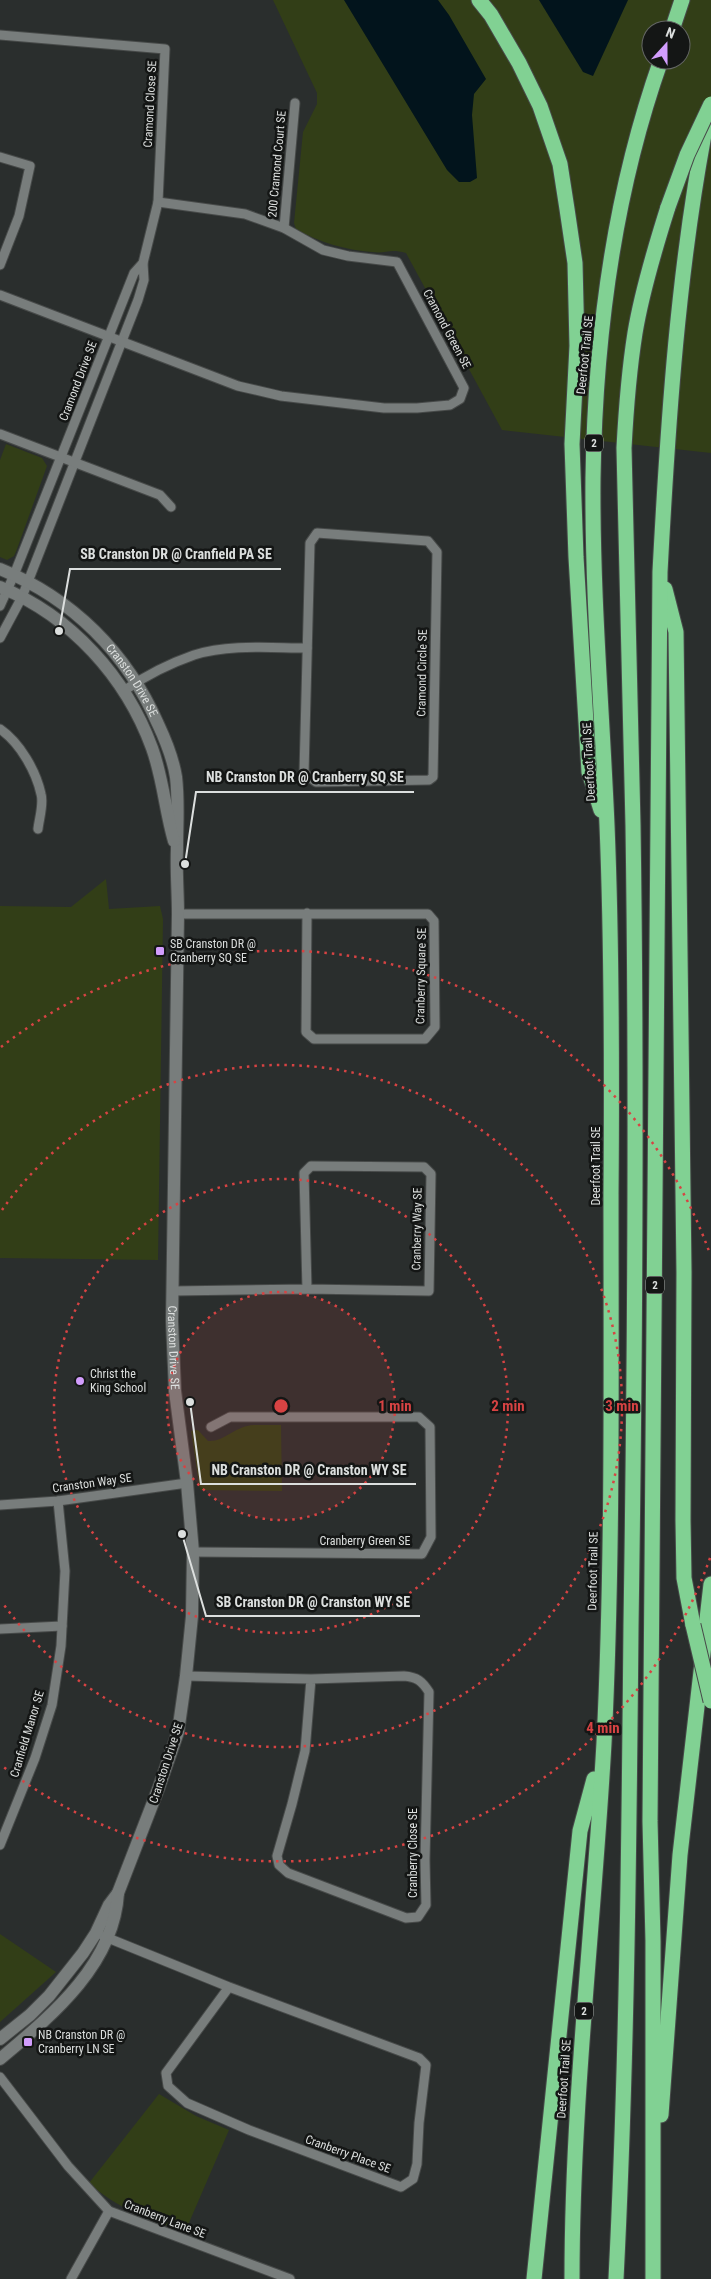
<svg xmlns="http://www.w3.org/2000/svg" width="711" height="2279" viewBox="0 0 711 2279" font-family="'Roboto Condensed',sans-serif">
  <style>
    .green { fill: #323e17; fill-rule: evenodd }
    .water { fill: #02141c }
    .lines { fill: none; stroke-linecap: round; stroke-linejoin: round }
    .street-casing { stroke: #474a49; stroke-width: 11 }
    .secondary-casing { stroke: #474a49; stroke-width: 14 }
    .highway-casing { stroke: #474a49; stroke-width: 17 }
    .street { stroke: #787d7c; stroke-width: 9 }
    .secondary { stroke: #787d7c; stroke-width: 12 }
    .highway { stroke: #81d193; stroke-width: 15 }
    .highway-bridge-casing { stroke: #474a49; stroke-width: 17; stroke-linecap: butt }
    .highway-bridge { stroke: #81d193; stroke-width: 15 }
    .ring { fill: none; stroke: #d74343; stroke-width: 2.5; stroke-dasharray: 2.5 5 }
    .poi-dot { fill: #d29dfd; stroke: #141615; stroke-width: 2 }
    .labels { text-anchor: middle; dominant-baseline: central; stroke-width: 5; stroke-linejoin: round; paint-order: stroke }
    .shield { fill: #141615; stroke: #a0a3a2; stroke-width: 1 }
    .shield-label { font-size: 11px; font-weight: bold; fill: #dcdfde }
    .street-label { font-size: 12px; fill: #dcdfde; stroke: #141615 }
    .poi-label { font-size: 12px; fill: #dcdfde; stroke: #141615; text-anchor: start }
    .centre { fill: #d74343; stroke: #141615; stroke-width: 2.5 }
    .ring-label { font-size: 15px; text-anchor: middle; font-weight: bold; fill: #d74343; stroke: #141615; stroke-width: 5; stroke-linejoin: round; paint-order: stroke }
    .leader { fill: none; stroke: #dcdfde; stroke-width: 2 }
    .callout-dot { fill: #dcdfde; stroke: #141615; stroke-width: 2 }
    .callout-label { font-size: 14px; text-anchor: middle; font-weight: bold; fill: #dcdfde; stroke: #141615; stroke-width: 5; stroke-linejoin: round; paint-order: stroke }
  </style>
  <rect width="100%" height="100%" fill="#2a2e2d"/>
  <g class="green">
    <path d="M273,0H711V453L502,430L406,253C389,248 387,254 372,252C346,250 318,242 296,229L294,223L303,132L317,104V93ZM651,30H681V60H651Z"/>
    <path d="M6,444L42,458L47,466L17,549L14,556L7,560L0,557V460Z"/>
    <path d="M106,879L109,909L160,906L163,919L158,1260L0,1258V906L71,907Z"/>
    <path d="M254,1425H281L282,1491L200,1490L191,1431L198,1430L208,1441C225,1442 234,1426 254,1425Z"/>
    <path d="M0,1934L56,1972L0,2022Z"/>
    <path d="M159,2094L196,2116L229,2130L185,2232C150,2219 117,2209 89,2183Z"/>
  </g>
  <g class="water">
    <path d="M344,0H438L449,15L486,79L474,94L472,115L477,178L470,182H459L447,170Z"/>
    <path d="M539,0H628L593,76L583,72Z"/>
  </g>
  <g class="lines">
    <g class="street-casing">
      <g id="street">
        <path d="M0,35L165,49L158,202L143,263L144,280L138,300L22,597L0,638"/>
        <path d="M0,157L30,166L19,216L0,265"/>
        <path d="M284,228L295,103"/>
        <path d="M0,295L238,386L281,396L384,408H417L450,405L460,399L464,388L397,262L348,256L323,250L284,228L245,214L158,202"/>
        <path d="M0,434L160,495L171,507"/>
        <path d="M317,533L428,541L437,552L433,777L429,780L316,782L304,773L310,543Z"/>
        <path d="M0,606L14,575L134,273L143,263"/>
        <path d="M125,690C145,676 171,663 194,655C229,644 271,648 307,648"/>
        <path d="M0,729C20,743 36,771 41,794C44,804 39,819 38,829"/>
        <path d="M178,914H428L434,921L435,1027L425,1039H314L306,1032L307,913"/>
        <path d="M173,1291L307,1289L429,1291L431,1174L424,1167L311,1166L304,1173L307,1289"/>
        <path d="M0,1505L58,1501L187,1483"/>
        <path d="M193,1552L422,1554L431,1537L430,1427L419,1417H230L211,1427"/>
        <path d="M0,1629L62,1626"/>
        <path d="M186,1676L311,1679L404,1676C417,1677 422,1681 429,1692L425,1860L426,1905L418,1917L406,1918L288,1873L279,1865L277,1856L292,1804L305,1751L311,1679"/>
        <path d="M0,1845L35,1758L52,1705L61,1646L65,1571L58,1501"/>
        <path d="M103,1936L229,1987L419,2058L426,2065L419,2123L417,2164L413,2179L401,2187L249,2130L187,2103L168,2086L166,2073L229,1987"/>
        <path d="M0,2077L68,2166L109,2211L290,2279"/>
        <path d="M71,2279L109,2211"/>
      </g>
    </g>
    <g class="secondary-casing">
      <g id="secondary">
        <path id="s1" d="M0,569C72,598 127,653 158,724C166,741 173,758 176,777C179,802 177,825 177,849C176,871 178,892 178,914L172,1321L175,1391L187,1483L193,1552L192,1616L186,1676L178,1732L159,1787L118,1893L109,1905L96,1933L83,1953L49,1996L30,2015L0,2039"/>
        <path d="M0,587C71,616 126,677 152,748C163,778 165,810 174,841"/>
        <path d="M0,2059C51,2016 114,1965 118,1893"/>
      </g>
    </g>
    <g class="highway-casing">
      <g id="highway">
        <path d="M479,0L491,15L519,63L540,106L560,164L567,209L575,263L577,346L572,444L576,557L589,772L601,810"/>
        <path d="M672,30L682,0"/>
        <path d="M665,589L676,632L684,1272L683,1520L684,1578L693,1625"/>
        <path d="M661,2115L680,1855L711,1584"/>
        <path d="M534,2279L580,1831L594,1779"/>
        <path d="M572,2279C572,2100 594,1922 604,1743C613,1560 611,1377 611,1194C612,1071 612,948 607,825C602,710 592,594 593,478C595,338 614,193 661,60"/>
        <path d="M616,2279C627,2061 629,1844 631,1626C635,1359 637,1092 633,825C631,699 626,574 624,448C626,410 629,371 635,333C642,291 655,248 668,207"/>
        <path d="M653,2279V1941L650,1821L660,572C668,420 678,268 707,119"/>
      </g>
    </g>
    <use href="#street" class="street"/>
    <use href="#secondary" class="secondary"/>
    <use href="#highway" class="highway"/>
    <g class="highway-bridge-casing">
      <g id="highway-bridge">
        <path d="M668,207L687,155L711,104"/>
        <path d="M693,1625L711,1701"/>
      </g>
    </g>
    <use href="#highway-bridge" class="highway-bridge"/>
  </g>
  <circle cx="281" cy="1406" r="114" fill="#d74343" fill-opacity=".12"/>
  <g class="ring">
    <circle cx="281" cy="1406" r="114"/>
    <circle cx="281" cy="1406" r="227"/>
    <path d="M2 1210A341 341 0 1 1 2 1602"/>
    <path d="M710 1558A455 455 0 0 1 1 1765M1 1047A455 455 0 0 1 710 1254"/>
  </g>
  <g class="poi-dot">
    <rect x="155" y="946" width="10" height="10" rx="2.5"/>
    <circle cx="80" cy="1381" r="5"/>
    <rect x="23" y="2037" width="10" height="10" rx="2.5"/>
  </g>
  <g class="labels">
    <g class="shield">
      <rect x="585" y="434.5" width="18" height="17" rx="4"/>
      <rect x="646" y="1276.5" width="18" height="17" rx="4"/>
      <rect x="575" y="2002.5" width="18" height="17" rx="4"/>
    </g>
    <g class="shield-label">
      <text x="594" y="443">2</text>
      <text x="655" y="1285">2</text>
      <text x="584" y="2011">2</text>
    </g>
    <g class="street-label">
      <text transform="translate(150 104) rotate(-87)">Cramond Close SE</text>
      <text transform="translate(277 164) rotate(-85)">200 Cramond Court SE</text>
      <text transform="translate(447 329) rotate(62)">Cramond Green SE</text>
      <text transform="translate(585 355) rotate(-84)">Deerfoot Trail SE</text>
      <text transform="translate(78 381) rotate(-69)">Cramond Drive SE</text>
      <text transform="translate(422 673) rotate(-89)">Cramond Circle SE</text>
      <text stroke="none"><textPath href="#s1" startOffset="176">Cranston Drive SE</textPath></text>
      <text transform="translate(589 762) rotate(-93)">Deerfoot Trail SE</text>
      <text transform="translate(421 976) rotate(-89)">Cranberry Square SE</text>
      <text transform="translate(596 1166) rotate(-90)">Deerfoot Trail SE</text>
      <text transform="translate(417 1229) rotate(-89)">Cranberry Way SE</text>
      <text stroke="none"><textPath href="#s1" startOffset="854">Cranston Drive SE</textPath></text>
      <text transform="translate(92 1483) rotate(-8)">Cranston Way SE</text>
      <text x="365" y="1541">Cranberry Green SE</text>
      <text transform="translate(593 1571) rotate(-89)">Deerfoot Trail SE</text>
      <text transform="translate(27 1734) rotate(-73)">Cranfield Manor SE</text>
      <text transform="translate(166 1763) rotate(-72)">Cranston Drive SE</text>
      <text transform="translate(413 1853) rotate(-90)">Cranberry Close SE</text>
      <text transform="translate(564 2079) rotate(-86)">Deerfoot Trail SE</text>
      <text transform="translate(348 2154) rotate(20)">Cranberry Place SE</text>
      <text transform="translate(165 2219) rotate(21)">Cranberry Lane SE</text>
    </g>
    <g class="poi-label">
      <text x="170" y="944">SB Cranston DR @<tspan x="170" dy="14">Cranberry SQ SE</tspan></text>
      <text x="90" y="1374">Christ the<tspan x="90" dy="14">King School</tspan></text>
      <text x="38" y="2035">NB Cranston DR @<tspan x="38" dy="14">Cranberry LN SE</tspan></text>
    </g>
  </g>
  <circle cx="281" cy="1406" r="8" class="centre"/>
  <g class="ring-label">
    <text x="395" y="1411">1 min</text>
    <text x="508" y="1411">2 min</text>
    <text x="622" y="1411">3 min</text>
    <text x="603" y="1733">4 min</text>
  </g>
  <path class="leader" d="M59 631L70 569H281M185 864L196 792H414M190 1402L201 1484H416M182 1534L206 1616H420"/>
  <g class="callout-dot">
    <circle cx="59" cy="631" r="5"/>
    <circle cx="185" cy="864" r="5"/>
    <circle cx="190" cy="1402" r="5"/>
    <circle cx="182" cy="1534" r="5"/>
  </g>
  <g class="callout-label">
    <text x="176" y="559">SB Cranston DR @ Cranfield PA SE</text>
    <text x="305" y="782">NB Cranston DR @ Cranberry SQ SE</text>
    <text x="309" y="1475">NB Cranston DR @ Cranston WY SE</text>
    <text x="313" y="1607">SB Cranston DR @ Cranston WY SE</text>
  </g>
  <g transform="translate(666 45) rotate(21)"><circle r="24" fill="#141615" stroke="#646665"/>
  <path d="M0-4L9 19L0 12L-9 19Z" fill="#d29dfd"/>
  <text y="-8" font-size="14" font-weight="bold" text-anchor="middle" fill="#dcdfde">N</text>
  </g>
</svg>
